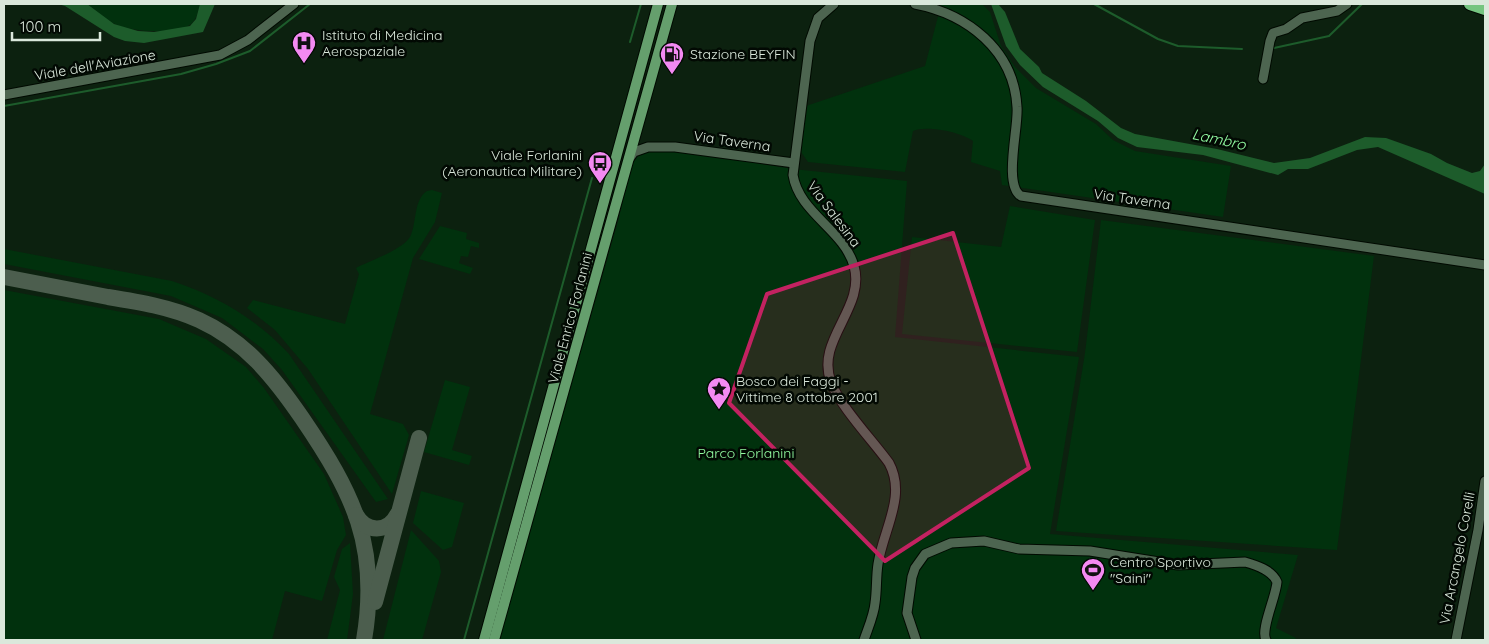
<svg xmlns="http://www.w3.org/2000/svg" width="1489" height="644" viewBox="0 0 1489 644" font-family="Quicksand,sans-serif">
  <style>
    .green { fill: #01310d }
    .water { fill: #1d5c2b }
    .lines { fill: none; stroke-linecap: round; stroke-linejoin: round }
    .stream { stroke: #1d5c2b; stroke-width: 2 }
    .taxiway { stroke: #4c5e4e; stroke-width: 16 }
    .minor-casing { stroke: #000a00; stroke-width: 11 }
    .major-casing { stroke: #000a00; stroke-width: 12 }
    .highway-casing { stroke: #000a00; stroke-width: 14 }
    .minor { stroke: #4d6550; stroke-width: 9 }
    .major { stroke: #659f6d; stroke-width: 10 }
    .highway { stroke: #75c580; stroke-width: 12 }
    .marked { fill: #c32261; fill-opacity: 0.2; stroke: #c32261; stroke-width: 4; stroke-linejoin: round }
    .labels { text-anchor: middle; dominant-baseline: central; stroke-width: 5; stroke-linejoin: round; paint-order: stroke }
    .poi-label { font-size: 14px; fill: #dae8db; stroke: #020903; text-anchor: start }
    .street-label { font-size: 14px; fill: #dae8db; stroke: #020903 }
    .park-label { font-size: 14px; fill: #91faa0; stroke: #020903 }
    .water-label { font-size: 15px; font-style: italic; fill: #93fda3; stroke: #020903 }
  </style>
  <rect width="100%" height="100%" fill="#0c210f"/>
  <g class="green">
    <path d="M87,4H200C198,11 197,19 191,24C177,35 131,32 115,24C105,20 96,10 87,4Z"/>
    <path d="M936,4H982L990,12L1001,46L1015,67L1036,88L1096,124L1113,140L1135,151L1231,166L1223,217L1002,185L1000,171L971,162L973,141C961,132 926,125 913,131L905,172L808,162L801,152L806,106L925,66L941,5Z"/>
    <path d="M682,151L793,169L907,181L895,337L1079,357L1050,534L1298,555L1276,628L1296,638L1295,640H499L617,225L633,160C641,147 667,151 682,151Z"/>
    <path d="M432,190L442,193L435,222L413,258L370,414L403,424L409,435L392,494L308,369L275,330L247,308L253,300L345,324L359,274L356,268C369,261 402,250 410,237C417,224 413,200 427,191Z"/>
    <path d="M1010,206L1095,220L1077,352L902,334L912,237L1001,247Z"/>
    <path d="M1101,220L1374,256L1337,550L1056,531L1085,353Z"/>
    <path d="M440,226L467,233L466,239L479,243V248L471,246L468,257L461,256L459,263L473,268L470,274L419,259Z"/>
    <path d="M4,249L172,281C217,296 257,319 289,354L388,499L376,502L282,370L263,349L222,318L171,296L4,264Z"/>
    <path d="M4,290L159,319L206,339L246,367L264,388L324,474L343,517L346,535L337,550L322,601L285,591L272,640H4Z"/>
    <path d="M445,380L470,387L452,450L472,456L469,465L424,452Z"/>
    <path d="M421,491L464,503L452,547L443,550L413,523Z"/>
    <path d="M411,530L439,561L441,572L422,640H383Z"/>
    <path d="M350,543L353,594L347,640H327L340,590L334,577L342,549Z"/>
  </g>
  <g class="water">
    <path d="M58,4H87L114,24L138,31L154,32L190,26L196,19L200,4H215L203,32L144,43L125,41L114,37L65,6Z"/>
    <path d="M991,4H998L1005,12L1020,49L1039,67L1042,73L1086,101L1121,128L1135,134L1217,149L1274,163L1310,158L1365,137L1386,138L1431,154L1447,163L1472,173L1480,171L1485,164V194L1378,147L1357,150L1308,169H1288L1278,175L1203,155L1137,147L1118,138L1098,121L1043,87L1020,65L1006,46Z"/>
  </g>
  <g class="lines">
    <g class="stream">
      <path d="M1094,4L1158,39L1178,46L1242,49"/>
      <path d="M630,42L641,4"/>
      <path d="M1274,48L1329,36L1362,4"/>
      <path d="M4,106L181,74L216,64L250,51L310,4"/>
      <path d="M464,640L592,178"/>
    </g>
    <g class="taxiway">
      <path d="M4,277C39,284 73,290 108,297C139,302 170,307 199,320C245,341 274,377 302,418C353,493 380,546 364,640"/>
      <path d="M356,515C366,533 388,533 397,515"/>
      <path d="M375,602L419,438"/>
    </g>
    <g class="minor-casing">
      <g id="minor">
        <path d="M834,4L818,18L810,41L793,175C799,213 844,230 854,266C866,308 815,340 831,382C839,405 873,441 889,463C907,496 883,530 878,564C876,577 877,590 875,603C874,615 868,628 864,640"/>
        <path d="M915,4C967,14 1014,50 1017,107C1019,126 1003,185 1021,196L1485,265"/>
        <path d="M1263,79L1270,41L1273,33L1286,29L1302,18L1337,11L1347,4"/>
        <path d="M4,95L220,55L248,40L294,4"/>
        <path d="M629,159L634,152L648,147H675L794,163"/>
        <path d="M916,640L907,613L912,577L915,568L925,554L951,543L984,541L1019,549L1090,551L1178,565L1245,562C1256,565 1272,570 1277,582C1276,597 1260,630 1266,640"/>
        <path d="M1456,640L1478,530L1485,481"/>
      </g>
    </g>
    <g class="major-casing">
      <g id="major">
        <path d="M484,640L658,4"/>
        <path d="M494,640L672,4"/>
      </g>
    </g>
    <g class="highway-casing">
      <path id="highway" d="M1470,4L1485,9"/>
    </g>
    <use href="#minor" class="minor"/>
    <use href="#major" class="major"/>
    <use href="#highway" class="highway"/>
  </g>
  <path class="marked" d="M953,233L1029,468L885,561L729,403L767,294Z"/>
  <defs>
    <g id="hospital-pin" transform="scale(1.25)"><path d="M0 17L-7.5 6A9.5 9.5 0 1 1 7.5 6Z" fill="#f38af2" stroke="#020903"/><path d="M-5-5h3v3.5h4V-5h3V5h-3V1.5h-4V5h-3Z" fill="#111"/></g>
    <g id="fuel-pin" transform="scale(1.25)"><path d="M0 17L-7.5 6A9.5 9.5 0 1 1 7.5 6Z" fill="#f38af2" stroke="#020903"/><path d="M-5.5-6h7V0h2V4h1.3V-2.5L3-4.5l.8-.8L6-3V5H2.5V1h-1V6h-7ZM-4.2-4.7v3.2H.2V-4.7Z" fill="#111"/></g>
    <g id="bus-pin" transform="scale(1.25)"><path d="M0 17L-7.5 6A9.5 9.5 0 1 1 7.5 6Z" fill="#f38af2" stroke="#020903"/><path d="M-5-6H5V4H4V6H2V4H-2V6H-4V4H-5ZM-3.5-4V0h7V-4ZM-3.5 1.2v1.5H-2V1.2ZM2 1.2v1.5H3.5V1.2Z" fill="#111"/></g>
    <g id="sight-pin" transform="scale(1.25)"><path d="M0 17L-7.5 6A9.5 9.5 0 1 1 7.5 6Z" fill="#f38af2" stroke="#020903"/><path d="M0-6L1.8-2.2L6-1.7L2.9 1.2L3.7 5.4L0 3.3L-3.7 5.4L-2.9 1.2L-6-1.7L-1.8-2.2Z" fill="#111"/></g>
    <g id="stadium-pin" transform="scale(1.25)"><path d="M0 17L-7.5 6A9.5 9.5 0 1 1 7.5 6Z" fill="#f38af2" stroke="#020903"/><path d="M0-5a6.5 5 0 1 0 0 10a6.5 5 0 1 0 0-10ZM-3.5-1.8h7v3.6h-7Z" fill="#111"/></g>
  </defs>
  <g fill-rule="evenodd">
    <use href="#hospital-pin" x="304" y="43"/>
    <use href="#fuel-pin" x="672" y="54"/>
    <use href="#bus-pin" x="600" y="163"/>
    <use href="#sight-pin" x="719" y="389"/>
    <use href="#stadium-pin" x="1093" y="570"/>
  </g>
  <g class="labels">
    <g class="poi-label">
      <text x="322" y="35">Istituto di Medicina<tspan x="322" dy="16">Aerospaziale</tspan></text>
      <text x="690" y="54">Stazione BEYFIN</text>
      <text x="582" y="155" text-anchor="end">Viale Forlanini<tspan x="582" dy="16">(Aeronautica Militare)</tspan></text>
      <text x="736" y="381">Bosco dei Faggi -<tspan x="736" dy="16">Vittime 8 ottobre 2001</tspan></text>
      <text x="1110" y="562">Centro Sportivo<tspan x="1110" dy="16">"Saini"</tspan></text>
    </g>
    <g class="street-label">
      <text transform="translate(95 65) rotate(-10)">Viale dell'Aviazione</text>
      <text transform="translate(732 141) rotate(8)">Via Taverna</text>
      <text transform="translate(1132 199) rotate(8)">Via Taverna</text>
      <text transform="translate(834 214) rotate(53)">Via Salesina</text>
      <text transform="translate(570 318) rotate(-75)">Viale Enrico Forlanini</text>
      <text transform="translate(1457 558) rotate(-79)">Via Arcangelo Corelli</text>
    </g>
    <g class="park-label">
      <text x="746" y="453">Parco Forlanini</text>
    </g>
    <g class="water-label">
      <text transform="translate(1219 139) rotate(12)">Lambro</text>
    </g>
  </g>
  <rect width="1489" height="644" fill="none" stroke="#dae8db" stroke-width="10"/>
  <path d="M12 32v8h88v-8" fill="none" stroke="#dae8db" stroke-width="2.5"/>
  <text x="20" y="32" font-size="15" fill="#dae8db" stroke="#020903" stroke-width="4" paint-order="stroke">100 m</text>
</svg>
